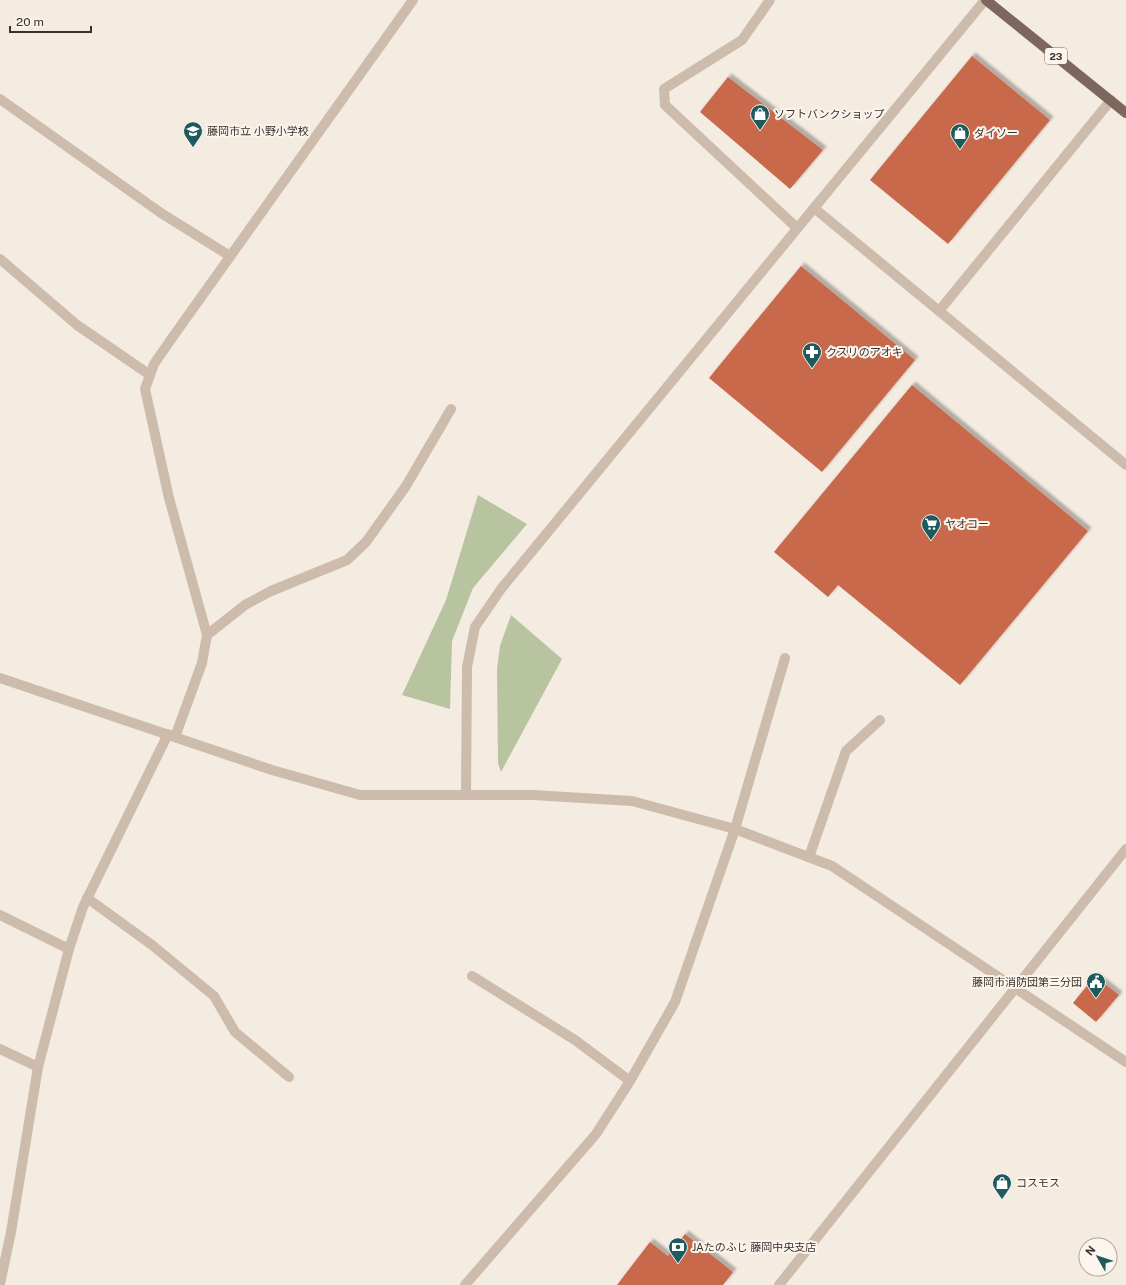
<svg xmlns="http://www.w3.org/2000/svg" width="1126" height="1285" viewBox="0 0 1126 1285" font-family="'Public Sans','Noto Sans JP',sans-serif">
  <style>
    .green { fill: #b8c4a0 }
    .building { fill: #c8694b; filter: url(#shadow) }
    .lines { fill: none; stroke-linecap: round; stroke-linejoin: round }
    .service { stroke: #cdbbac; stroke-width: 10 }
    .minor { stroke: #cdbbac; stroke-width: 10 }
    .tertiary { stroke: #cdbbac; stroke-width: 10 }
    .primary { stroke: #7d675c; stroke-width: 10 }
    .labels { text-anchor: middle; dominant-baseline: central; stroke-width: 4; stroke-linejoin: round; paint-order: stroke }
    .shield { fill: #fbf5ee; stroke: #756b66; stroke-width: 1 }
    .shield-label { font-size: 10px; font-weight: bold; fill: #3b302b }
    .poi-label { font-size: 11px; fill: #3b302b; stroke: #fbf5ee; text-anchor: start }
  </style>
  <defs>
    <filter id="shadow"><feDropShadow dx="3.5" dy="-3.5" stdDeviation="1" flood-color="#0004"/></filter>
  </defs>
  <rect width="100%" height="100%" fill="#f4ebe1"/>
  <g class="green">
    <path d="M478,495L527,524L473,588L452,641L450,709L402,695L446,600Z"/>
    <path d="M511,615L562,659L501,772L498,763L497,669L500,646Z"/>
  </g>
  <g class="building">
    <path d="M972,56L1050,120L948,244L870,180Z"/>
    <path d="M728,77L823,150L790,189L700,112Z"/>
    <path d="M801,266L915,360L822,472L709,378Z"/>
    <path d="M912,385L1088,531L960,685L838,585L828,597L774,552Z"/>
    <path d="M1095,976L1119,995L1096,1022L1073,1003Z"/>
    <path d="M685,1234L733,1272L723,1285H617L650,1242L668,1256Z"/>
  </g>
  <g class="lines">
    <g class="service">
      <path d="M814,208L1126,465"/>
      <path d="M939,311L1111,100"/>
      <path d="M465,1285L596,1134L630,1081L675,1002L735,829L785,658"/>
    </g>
    <g class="minor">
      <path d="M770,0L742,40L664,89L665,105L797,228"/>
      <path d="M0,99L161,213L230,256"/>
      <path d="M0,259L77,325L150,375"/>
      <path d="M207,635L245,605L271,591L347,560L366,542L406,486L451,409"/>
      <path d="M0,678L272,770L360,795H533L632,801L735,829L832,866L1126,1062"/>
      <path d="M175,737L202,663L207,635L169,498L145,389L154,364L172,338L413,0"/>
      <path d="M466,795L467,667L475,627L501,589L985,0"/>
      <path d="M809,857L846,751L880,720"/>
      <path d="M87,898L152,945L214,996L235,1032L289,1077"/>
      <path d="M0,915L69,949"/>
      <path d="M472,976L575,1040L630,1081"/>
      <path d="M0,1049L38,1067"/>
      <path d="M0,1284L11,1232L38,1067L69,949L83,907L168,734"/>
    </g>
    <path class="tertiary" d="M779,1285L1126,849"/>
    <path class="primary" d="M986,0L1126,113"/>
  </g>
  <defs>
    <g id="shop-pin" transform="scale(1)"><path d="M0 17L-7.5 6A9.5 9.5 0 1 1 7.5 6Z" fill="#1f5a5e" stroke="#fbf5ee"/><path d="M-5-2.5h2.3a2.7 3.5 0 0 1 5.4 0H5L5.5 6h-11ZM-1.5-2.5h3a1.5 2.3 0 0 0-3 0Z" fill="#fff"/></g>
    <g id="school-pin" transform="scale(1)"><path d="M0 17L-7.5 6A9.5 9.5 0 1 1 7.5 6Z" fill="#1f5a5e" stroke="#fbf5ee"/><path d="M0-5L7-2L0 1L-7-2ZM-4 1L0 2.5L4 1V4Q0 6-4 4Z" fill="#fff"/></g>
    <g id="pharmacy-pin" transform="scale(1)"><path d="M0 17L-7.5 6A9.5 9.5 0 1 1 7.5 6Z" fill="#1f5a5e" stroke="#fbf5ee"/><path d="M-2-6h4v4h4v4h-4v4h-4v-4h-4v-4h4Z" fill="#fff"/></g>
    <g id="supermarket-pin" transform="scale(1)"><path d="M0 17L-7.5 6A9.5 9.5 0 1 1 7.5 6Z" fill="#1f5a5e" stroke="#fbf5ee"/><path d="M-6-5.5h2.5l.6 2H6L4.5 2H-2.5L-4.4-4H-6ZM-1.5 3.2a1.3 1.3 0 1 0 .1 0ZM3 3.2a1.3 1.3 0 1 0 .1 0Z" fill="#fff"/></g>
    <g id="civic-pin" transform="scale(1)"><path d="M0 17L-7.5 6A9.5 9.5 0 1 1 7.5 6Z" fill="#1f5a5e" stroke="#fbf5ee"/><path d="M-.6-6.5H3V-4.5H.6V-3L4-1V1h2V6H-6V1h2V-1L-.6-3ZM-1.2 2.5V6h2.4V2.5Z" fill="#fff"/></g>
    <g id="bank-pin" transform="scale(1)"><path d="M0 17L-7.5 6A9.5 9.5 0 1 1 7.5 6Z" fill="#1f5a5e" stroke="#fbf5ee"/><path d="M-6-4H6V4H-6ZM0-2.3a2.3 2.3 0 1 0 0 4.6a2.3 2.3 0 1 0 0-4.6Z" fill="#fff"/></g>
  </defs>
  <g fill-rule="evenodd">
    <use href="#shop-pin" x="760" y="114"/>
    <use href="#school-pin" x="193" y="131"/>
    <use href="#shop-pin" x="960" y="133"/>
    <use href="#pharmacy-pin" x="812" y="352"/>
    <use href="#supermarket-pin" x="931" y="524"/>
    <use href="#civic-pin" x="1096" y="982"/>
    <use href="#shop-pin" x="1002" y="1183"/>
    <use href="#bank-pin" x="678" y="1247"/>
  </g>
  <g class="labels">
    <rect class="shield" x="1045" y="48" width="22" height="16" rx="3"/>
    <g class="shield-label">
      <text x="1056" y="56">23</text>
    </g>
    <g class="poi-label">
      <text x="774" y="114">ソフトバンクショップ</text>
      <text x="207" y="131">藤岡市立 小野小学校</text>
      <text x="974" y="133">ダイソー</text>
      <text x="826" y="352">クスリのアオキ</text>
      <text x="945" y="524">ヤオコー</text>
      <text x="1082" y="982" text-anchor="end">藤岡市消防団第三分団</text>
      <text x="1016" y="1183">コスモス</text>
      <text x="692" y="1247">JAたのふじ 藤岡中央支店</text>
    </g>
  </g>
  <g transform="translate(1098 1257) rotate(309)"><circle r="19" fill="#fbf5ee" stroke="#aea6a0"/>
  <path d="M0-3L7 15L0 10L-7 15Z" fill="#1f5a5e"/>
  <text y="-6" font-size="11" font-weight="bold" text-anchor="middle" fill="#3b302b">N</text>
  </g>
  <path d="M10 26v6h81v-6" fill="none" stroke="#3b302b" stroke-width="2"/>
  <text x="16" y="26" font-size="12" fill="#3b302b" stroke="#fbf5ee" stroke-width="3" paint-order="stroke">20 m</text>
</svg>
